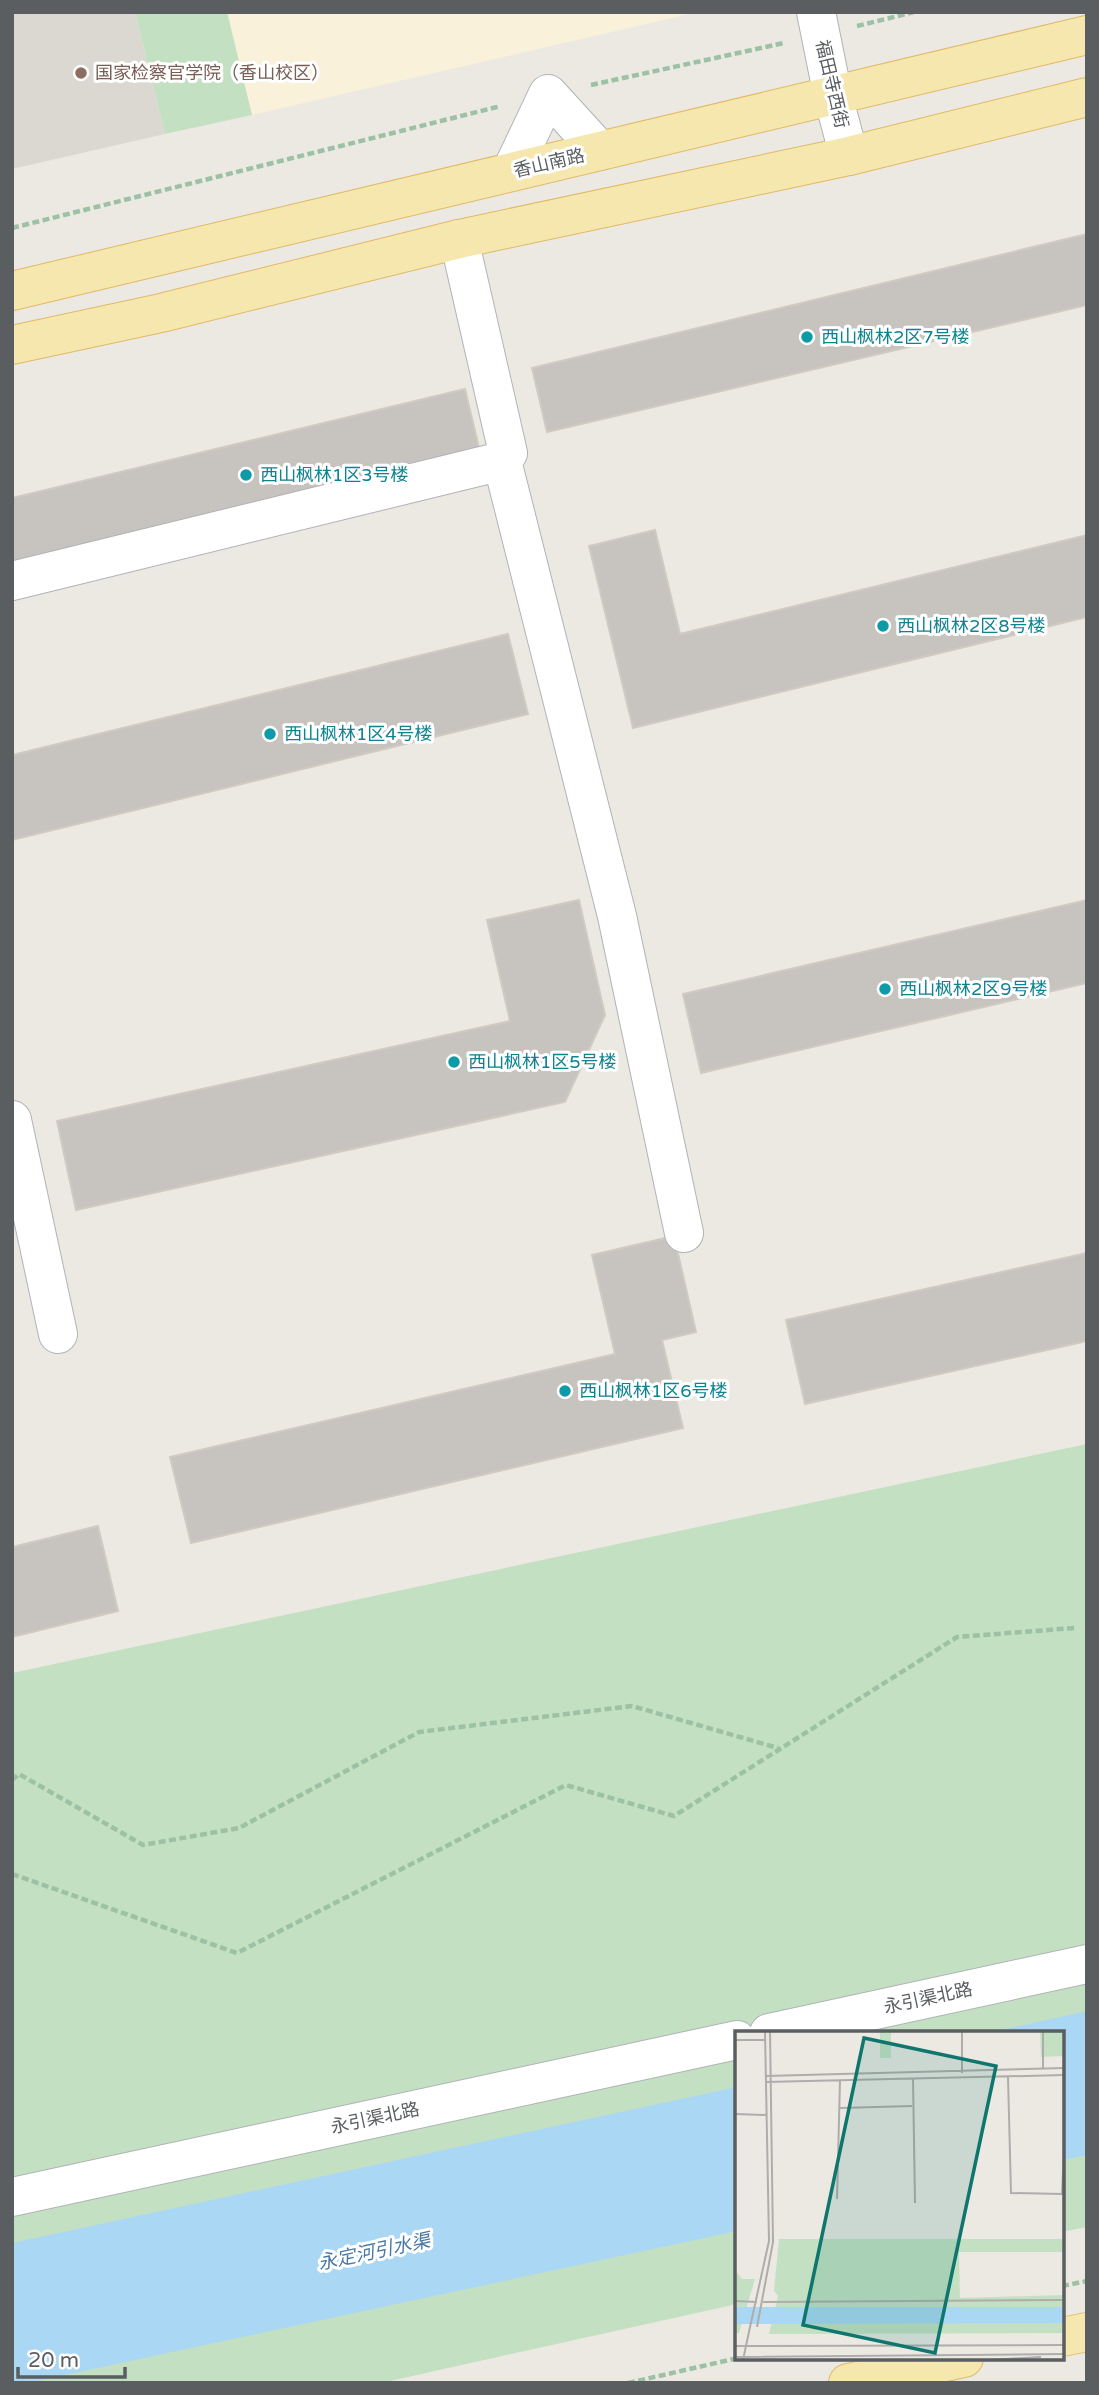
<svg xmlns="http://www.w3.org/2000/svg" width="1099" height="2395" viewBox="0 0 1099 2395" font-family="'Varela Round','Noto Sans SC',sans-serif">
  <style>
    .commercial { fill: #f9f1da }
    .education { fill: #dbd8d1 }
    .green { fill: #c3e1c2 }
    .water { fill: #aad7f4 }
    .building { fill: #c7c4bf; stroke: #d0cbc2; stroke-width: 2 }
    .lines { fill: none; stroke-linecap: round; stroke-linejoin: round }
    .minor-casing { stroke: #b0b3b6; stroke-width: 40 }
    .major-casing { stroke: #e0ba67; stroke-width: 40 }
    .path { stroke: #9cc1a5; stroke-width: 4.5; stroke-dasharray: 7 3.5; stroke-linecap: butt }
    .minor { stroke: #fff; stroke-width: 38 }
    .major { stroke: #f5e7ae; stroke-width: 38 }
    .education-dot { fill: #8d6e63; stroke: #fff; stroke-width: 2.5 }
    .culture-dot { fill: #0f9aa8; stroke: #fff; stroke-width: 2.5 }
    .labels { text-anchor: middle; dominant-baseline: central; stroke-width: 6; stroke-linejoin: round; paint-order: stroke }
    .education-label { font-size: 18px; fill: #785e54; stroke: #fff; text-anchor: start }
    .street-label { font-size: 18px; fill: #5b5e61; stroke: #fff }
    .culture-label { font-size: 18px; fill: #0d838f; stroke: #fff; text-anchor: start }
    .water-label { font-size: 19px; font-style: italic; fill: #4a78a4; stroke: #fff }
    .inset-road { fill: none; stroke: #aeadab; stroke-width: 2 }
    .view { fill: #0f766e; fill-opacity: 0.15; stroke: #0f766e; stroke-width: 3.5 }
    .inset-edge { fill: none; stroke: #5b5e61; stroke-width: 3.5 }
  </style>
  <rect width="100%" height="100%" fill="#ece9e3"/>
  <path class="commercial" d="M227,12H698L252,115Z"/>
  <path class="education" d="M12,12H135L165,134L12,169Z"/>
  <g class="green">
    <path d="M135,12H227L252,115L165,134Z"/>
    <path d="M1087,1444V2227L1062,2232V2033H737V2304L381,2383H12V1673Z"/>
  </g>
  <g class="water">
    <path d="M1087,2011V2155L1062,2160V2033H988Z"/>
    <path d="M737,2087V2231L28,2383H12V2243Z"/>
  </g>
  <g class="building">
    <path d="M1087,234V305L547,432L532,368Z"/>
    <path d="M465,389L480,452L12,564V498Z"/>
    <path d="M655,530L680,634L1087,535V617L633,728L589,546Z"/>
    <path d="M508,634L528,714L12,840V755Z"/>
    <path d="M579,900L605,1015L565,1102L76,1210L57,1121L510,1021L487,920Z"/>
    <path d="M1087,900V983L701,1073L683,994Z"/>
    <path d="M674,1236L696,1332L662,1340L683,1428L191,1543L170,1457L615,1354L592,1255Z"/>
    <path d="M1087,1253V1341L805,1404L786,1320Z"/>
    <path d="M98,1526L118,1611L12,1637V1547Z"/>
  </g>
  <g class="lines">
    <g class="minor-casing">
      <g id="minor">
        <path d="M816,12L833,96L849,156"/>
        <path d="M511,172L548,94L600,151"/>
        <path d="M502,461L617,916L684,1233"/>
        <path d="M12,581L502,461L508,453L459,239"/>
        <path d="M12,1120L58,1334"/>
        <path d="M769,2033L1087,1964"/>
        <path d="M12,2197L737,2040"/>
      </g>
    </g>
    <g class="major-casing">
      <g id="major">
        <path d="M12,291L1087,35"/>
        <path d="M12,345L161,313L459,239L849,156L1087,97"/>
        <path d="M1062,2337L1087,2332"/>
        <path d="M848,2383L964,2358"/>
      </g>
    </g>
    <g class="path">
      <path d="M857,26L914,12"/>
      <path d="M591,85L784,43"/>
      <path d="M12,228L501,106"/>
      <path d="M12,1780L19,1774L143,1845L239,1828L419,1732L632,1706L778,1748"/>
      <path d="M12,1874L237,1953L566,1785L674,1816L957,1637L1074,1628"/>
      <path d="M1062,2286L1087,2281"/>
      <path d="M628,2383L738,2358"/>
    </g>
    <use href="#minor" class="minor"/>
    <use href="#major" class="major"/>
  </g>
  <circle class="education-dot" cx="81" cy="73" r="7"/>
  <g class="culture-dot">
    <circle cx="807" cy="337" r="7"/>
    <circle cx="246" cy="475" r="7"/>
    <circle cx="883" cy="626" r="7"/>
    <circle cx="270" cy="734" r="7"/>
    <circle cx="885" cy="989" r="7"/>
    <circle cx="454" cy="1062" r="7"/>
    <circle cx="565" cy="1391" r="7"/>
  </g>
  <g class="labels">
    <g class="education-label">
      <text x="95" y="73">国家检察官学院（香山校区）</text>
    </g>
    <g class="street-label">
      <text transform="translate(832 84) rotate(77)">福田寺西街</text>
      <text transform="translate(549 163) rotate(-13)">香山南路</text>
      <text transform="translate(928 1998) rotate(-12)">永引渠北路</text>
      <text transform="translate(375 2118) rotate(-12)">永引渠北路</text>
    </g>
    <g class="culture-label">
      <text x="821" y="337">西山枫林2区7号楼</text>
      <text x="260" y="475">西山枫林1区3号楼</text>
      <text x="897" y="626">西山枫林2区8号楼</text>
      <text x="284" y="734">西山枫林1区4号楼</text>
      <text x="899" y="989">西山枫林2区9号楼</text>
      <text x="468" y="1062">西山枫林1区5号楼</text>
      <text x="579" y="1391">西山枫林1区6号楼</text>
    </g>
    <g class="water-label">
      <text transform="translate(374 2252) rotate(-12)">永定河引水渠</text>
    </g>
  </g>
  <g transform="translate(735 2031)">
    <rect width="329" height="329" fill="#ece9e3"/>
    <path d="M145,0H156V27H145ZM305,0H329V25L306,26ZM44,208H329V221H224L225,267L329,264V302L34,303L43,265L39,260ZM0,240L7,248H20L4,302H0Z" fill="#c3e1c2"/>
    <path d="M0,276H329V292L0,293Z" fill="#aad7f4"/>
    <path class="inset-road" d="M227,0V42M308,0V38M0,9H31M31,45L329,37M273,46L276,162L327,163L329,119M178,48L180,172M31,51L329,44M105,77L177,75M0,83L32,84M102,168L105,49M0,270L22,271M28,271L329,269M15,296L34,210L30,0M22,296L38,211L35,0M0,315L329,314M0,326L329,323M8,329L15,296M255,329L306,326"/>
    <path class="view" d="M129,7L261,35L200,322L68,294Z"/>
    <rect width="329" height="329" class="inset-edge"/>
  </g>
  <rect width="1099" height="2395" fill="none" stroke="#5b5e61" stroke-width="28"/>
  <path d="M18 2367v10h107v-10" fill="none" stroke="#5b5e61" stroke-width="3.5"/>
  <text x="28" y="2367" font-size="21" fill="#5b5e61" stroke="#ffffff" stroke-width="5" paint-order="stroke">20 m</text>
</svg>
